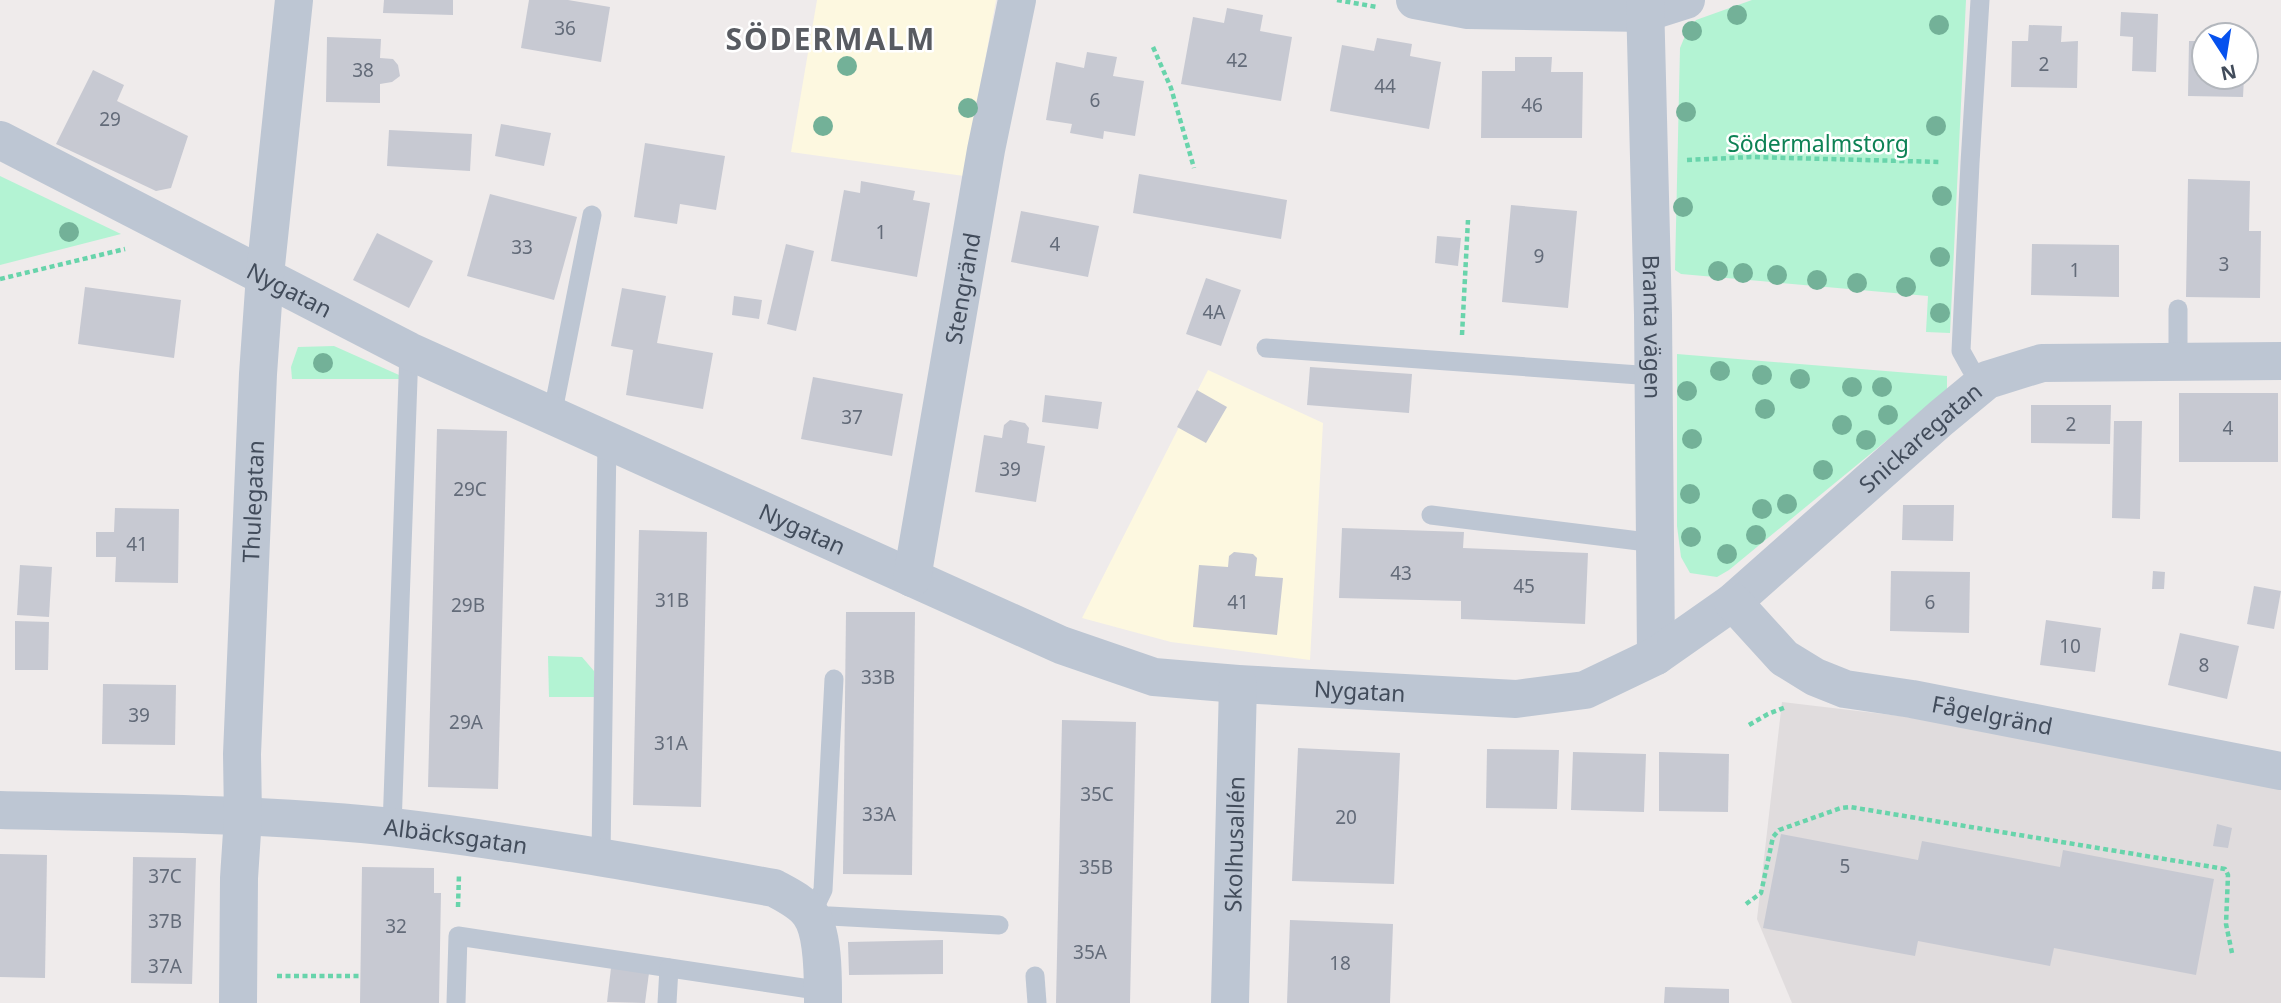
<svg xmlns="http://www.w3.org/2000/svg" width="2281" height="1003" viewBox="0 0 2281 1003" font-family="'Noto Sans',sans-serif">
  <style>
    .commercial { fill: #fdf8e0 }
    .education { fill: #e0dcdd }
    .green { fill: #b3f3d3 }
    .building { fill: #c7c9d2 }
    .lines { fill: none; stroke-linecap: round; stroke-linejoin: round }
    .path { stroke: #68d4ab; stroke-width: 4.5; stroke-dasharray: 5 3.5; stroke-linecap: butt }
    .service { stroke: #bdc6d3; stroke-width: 19 }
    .minor { stroke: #bdc6d3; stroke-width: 38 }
    .tree { fill: #73b198 }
    .labels { text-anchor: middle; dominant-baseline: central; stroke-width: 5; stroke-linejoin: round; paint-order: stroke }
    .number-label { font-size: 19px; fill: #636b79 }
    .park-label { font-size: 23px; fill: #0d8255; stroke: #fff }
    .street-label { font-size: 23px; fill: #424c5b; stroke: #fff }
    .district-label { font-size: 30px; font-weight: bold; letter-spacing: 2px; fill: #585b61; stroke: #fff }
  </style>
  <rect width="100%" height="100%" fill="#efebeb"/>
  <g class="commercial">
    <path d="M817,0H996L964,176L791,152Z"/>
    <path d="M1208,370L1323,423L1310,660L1171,642L1082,618Z"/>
  </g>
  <path class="education" d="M1782,702L1934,720L2281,787V1003H1792L1757,919Z"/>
  <g class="green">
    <path d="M1752,0H1966L1950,333L1926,332L1928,296L1681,274L1675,270L1680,48L1685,36L1696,20Z"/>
    <path d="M0,176L121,234L0,265Z"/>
    <path d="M334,346L408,379H292L291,367L298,347Z"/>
    <path d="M1677,354L1947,376V391L1729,570L1717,577L1690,573L1681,557L1677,526Z"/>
    <path d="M548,656L582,657L594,671V697H549Z"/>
  </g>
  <g class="building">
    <path d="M384,0H453V15L383,13Z"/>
    <path d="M529,0H568L610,7L601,62L521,48Z"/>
    <path d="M1227,8L1263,15L1260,31L1292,37L1281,101L1181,84L1193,17L1224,23Z"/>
    <path d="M2121,12L2158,14L2156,72L2132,71L2133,37L2120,36Z"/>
    <path d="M2029,25L2062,26L2061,42L2078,41L2077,88L2011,87L2012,41H2028Z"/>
    <path d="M327,37L381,39L380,58L393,59L398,65L400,76L392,82L380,84V103L326,102Z"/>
    <path d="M1377,38L1412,44L1410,56L1441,62L1429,129L1330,111L1342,45L1374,51Z"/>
    <path d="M2189,41H2204V77H2244L2243,97L2188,96Z"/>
    <path d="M1087,52L1117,57L1113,76L1144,81L1135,136L1104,131L1103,139L1070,133L1072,124L1046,120L1056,62L1084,68Z"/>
    <path d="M1515,57H1552L1551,72H1583L1582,138H1481L1482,71H1515Z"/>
    <path d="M93,70L124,85L117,101L188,136L171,188L156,191L56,144Z"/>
    <path d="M501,124L551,133L544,166L495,156Z"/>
    <path d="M389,130L472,134L470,171L387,166Z"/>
    <path d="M645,143L725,156L716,210L680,204L677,224L634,217Z"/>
    <path d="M1139,174L1287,200L1281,239L1133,213Z"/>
    <path d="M2188,179L2250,181L2249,231H2261L2260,298L2186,297Z"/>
    <path d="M861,181L915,191L913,200L930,203L917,277L831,261L844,190L860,193Z"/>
    <path d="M490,194L577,217L554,300L467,276Z"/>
    <path d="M1511,205L1577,211L1568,308L1502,302Z"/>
    <path d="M1021,211L1099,226L1088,277L1011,262Z"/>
    <path d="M377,233L433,261L409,308L353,280Z"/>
    <path d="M1437,236L1461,238L1458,266L1435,263Z"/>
    <path d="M786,244L814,251L796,331L767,324Z"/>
    <path d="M2032,244L2119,245V297L2031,295Z"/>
    <path d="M1206,278L1241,290L1221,346L1186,334Z"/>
    <path d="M85,287L181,300L174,358L78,344Z"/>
    <path d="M622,288L666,296L657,343L713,353L703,409L626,395L633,350L611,346Z"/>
    <path d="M734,296L762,300L759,319L732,315Z"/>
    <path d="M1310,367L1412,374L1409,413L1307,405Z"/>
    <path d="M813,377L903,394L892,456L801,439Z"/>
    <path d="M1197,390L1227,407L1206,443L1177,427Z"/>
    <rect x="2179" y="393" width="99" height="69"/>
    <path d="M1045,395L1102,402L1098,429L1042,422Z"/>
    <path d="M2031,405H2111L2110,444L2031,443Z"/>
    <path d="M1010,420L1025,423L1029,428L1027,443L1045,446L1036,502L975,492L984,435L1002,438L1004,425Z"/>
    <path d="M2114,421H2142L2140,519L2112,518Z"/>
    <path d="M437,429L507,431L498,789L428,787Z"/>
    <path d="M1903,505H1954L1953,541L1902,540Z"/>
    <path d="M115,508L179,509L178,583L115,582L116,557H96V532H114Z"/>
    <path d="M1342,528L1464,532L1463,548L1588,553L1585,624L1461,619V601L1339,598Z"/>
    <path d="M639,530L707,532L701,807L633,805Z"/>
    <path d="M1234,552L1253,554L1257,558L1255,576L1283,578L1277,635L1193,627L1199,565L1228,567L1229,556Z"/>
    <path d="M20,565L52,567L49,617L17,615Z"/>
    <path d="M1891,571L1970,572L1969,633L1890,631Z"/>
    <path d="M2153,571L2165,572L2164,589H2152Z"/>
    <path d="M2254,586L2281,591L2274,629L2247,624Z"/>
    <path d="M846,612H915L912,875L843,874Z"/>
    <path d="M2046,620L2101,628L2095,672L2040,665Z"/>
    <path d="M15,621L49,622L48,670H15Z"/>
    <path d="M2180,633L2239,646L2227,699L2168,685Z"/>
    <path d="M103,684L176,685L175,745L102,744Z"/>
    <path d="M1062,720L1136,722L1130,1003H1056Z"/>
    <path d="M1298,748L1400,753L1394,884L1292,881Z"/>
    <path d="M1487,749L1559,750L1557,809L1486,808Z"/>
    <path d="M1573,752L1646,754L1644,812L1571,810Z"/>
    <path d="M1659,752L1729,754L1728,812L1659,811Z"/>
    <path d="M2217,824L2232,828L2228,848L2213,846Z"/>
    <path d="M1781,834L1918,860L1922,841L2060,867L2063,850L2214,879L2196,975L2054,948L2050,966L1918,941L1915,956L1763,928Z"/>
    <path d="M0,854L47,855L45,978L0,977Z"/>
    <path d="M133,857L196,858L192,984L131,983Z"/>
    <path d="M362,867L434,868V893H441L439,1003H360Z"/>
    <path d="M1290,920L1393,924L1390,1003H1287Z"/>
    <path d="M943,940V974L849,975L848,942Z"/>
    <path d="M611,968L649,973L645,1003L607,1002Z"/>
    <path d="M1665,987L1729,989V1003H1664Z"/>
  </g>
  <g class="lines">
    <g class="path">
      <path d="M1337,0L1377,7"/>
      <path d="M1153,47L1171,88L1194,168"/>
      <path d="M1687,160L1751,157L1941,162"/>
      <path d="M0,279L125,249"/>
      <path d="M1462,335L1468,220"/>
      <path d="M1749,725L1768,714L1786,707"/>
      <path d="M1746,904L1761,893L1773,837L1779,830L1841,808L1850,807L2225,869L2228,875L2226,924L2232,953"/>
      <path d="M458,907L459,874"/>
      <path d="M277,976H360"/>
    </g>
    <g class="service">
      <path d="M1980,0L1970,163L1961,351L1971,369L1987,380"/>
      <path d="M2178,309V361"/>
      <path d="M1266,348L1653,376"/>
      <path d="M552,416L592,215"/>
      <path d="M1431,515L1655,543"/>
      <path d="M834,679L823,890L811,915L999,925"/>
      <path d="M392,827L409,351"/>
      <path d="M601,856L607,440"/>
      <path d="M1035,976L1037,1003"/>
      <path d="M456,1003L458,936L823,991"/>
      <path d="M667,1003L669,968"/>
    </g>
    <g class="minor">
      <path d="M1415,0L1468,10L1645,13L1686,0"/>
      <path id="s1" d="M1645,0L1653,315L1656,656"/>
      <path id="s2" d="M0,140L409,351L1061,645L1154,677L1238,684L1516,699L1585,690L1656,656L1733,602L1941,418L1987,380L2042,363L2281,361"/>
      <path id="s3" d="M912,578L986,150L1017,0"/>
      <path id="s4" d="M1733,602L1784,658L1815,677L1845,689L1912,699L2281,771"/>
      <path id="s5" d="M0,810C130,813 262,813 392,827C520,842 647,865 774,888C787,895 802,902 810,914C824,933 823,980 823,1003"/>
      <path id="s6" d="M238,1003L239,878L243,817L242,754L258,374L265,275L294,0"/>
      <path id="s7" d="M1230,1003L1238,684"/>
    </g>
  </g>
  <g class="tree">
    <circle cx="1737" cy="15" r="10"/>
    <circle cx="1939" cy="25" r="10"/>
    <circle cx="1692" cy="31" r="10"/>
    <circle cx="847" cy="66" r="10"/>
    <circle cx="968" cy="108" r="10"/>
    <circle cx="1686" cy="112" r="10"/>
    <circle cx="823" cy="126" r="10"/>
    <circle cx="1936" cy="126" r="10"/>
    <circle cx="1942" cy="196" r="10"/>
    <circle cx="1683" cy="207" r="10"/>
    <circle cx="69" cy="232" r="10"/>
    <circle cx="1940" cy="257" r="10"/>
    <circle cx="1718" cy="271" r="10"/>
    <circle cx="1743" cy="273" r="10"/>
    <circle cx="1777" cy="275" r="10"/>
    <circle cx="1817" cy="280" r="10"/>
    <circle cx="1857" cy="283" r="10"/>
    <circle cx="1906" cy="287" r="10"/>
    <circle cx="1940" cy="313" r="10"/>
    <circle cx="323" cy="363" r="10"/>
    <circle cx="1720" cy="371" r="10"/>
    <circle cx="1762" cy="375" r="10"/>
    <circle cx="1800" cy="379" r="10"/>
    <circle cx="1852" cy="387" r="10"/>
    <circle cx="1882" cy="387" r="10"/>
    <circle cx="1687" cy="391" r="10"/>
    <circle cx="1765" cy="409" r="10"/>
    <circle cx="1888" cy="415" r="10"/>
    <circle cx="1842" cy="425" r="10"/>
    <circle cx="1692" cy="439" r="10"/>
    <circle cx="1866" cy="440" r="10"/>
    <circle cx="1823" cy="470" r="10"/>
    <circle cx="1690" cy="494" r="10"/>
    <circle cx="1787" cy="504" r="10"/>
    <circle cx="1762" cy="509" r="10"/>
    <circle cx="1756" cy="535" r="10"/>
    <circle cx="1691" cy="537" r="10"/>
    <circle cx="1727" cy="554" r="10"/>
  </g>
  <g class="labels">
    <g class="number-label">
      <text x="565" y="28">36</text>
      <text x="1237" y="60">42</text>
      <text x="2044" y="64">2</text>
      <text x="363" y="70">38</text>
      <text x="1385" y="86">44</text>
      <text x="1095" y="100">6</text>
      <text x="1532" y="105">46</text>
      <text x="110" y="119">29</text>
      <text x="881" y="232">1</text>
      <text x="1055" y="244">4</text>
      <text x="522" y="247">33</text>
      <text x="1539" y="256">9</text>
      <text x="2224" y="264">3</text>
      <text x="2075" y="270">1</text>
      <text x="1214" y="312">4A</text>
      <text x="852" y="417">37</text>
      <text x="2071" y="424">2</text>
      <text x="2228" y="428">4</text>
      <text x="1010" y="469">39</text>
      <text x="470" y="489">29C</text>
      <text x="137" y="544">41</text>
      <text x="1401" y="573">43</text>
      <text x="1524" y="586">45</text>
      <text x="672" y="600">31B</text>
      <text x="1238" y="602">41</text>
      <text x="1930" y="602">6</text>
      <text x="468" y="605">29B</text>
      <text x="2070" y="646">10</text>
      <text x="2204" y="665">8</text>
      <text x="878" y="677">33B</text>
      <text x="139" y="715">39</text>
      <text x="466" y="722">29A</text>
      <text x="671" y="743">31A</text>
      <text x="1097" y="794">35C</text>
      <text x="879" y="814">33A</text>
      <text x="1346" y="817">20</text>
      <text x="1845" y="866">5</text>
      <text x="1096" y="867">35B</text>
      <text x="165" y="876">37C</text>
      <text x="165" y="921">37B</text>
      <text x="396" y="926">32</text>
      <text x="1090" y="952">35A</text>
      <text x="1340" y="963">18</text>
      <text x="165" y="966">37A</text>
    </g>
    <g class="park-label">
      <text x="1818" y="143">Södermalmstorg</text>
    </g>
    <g class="street-label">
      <text stroke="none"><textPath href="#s2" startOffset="326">Nygatan</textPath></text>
      <text stroke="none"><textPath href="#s3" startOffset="294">Stengränd</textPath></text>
      <text stroke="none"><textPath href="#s1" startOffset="327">Branta vägen</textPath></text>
      <text stroke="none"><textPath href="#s2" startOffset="2128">Snickaregatan</textPath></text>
      <text stroke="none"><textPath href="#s6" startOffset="502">Thulegatan</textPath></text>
      <text stroke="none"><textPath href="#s2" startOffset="892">Nygatan</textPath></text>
      <text stroke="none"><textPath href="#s2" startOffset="1480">Nygatan</textPath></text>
      <text stroke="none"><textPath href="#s4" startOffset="294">Fågelgränd</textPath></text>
      <text stroke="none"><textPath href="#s5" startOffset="457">Albäcksgatan</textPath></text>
      <text stroke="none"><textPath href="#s7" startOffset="159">Skolhusallén</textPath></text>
    </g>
    <g class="district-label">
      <text x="831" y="38">SÖDERMALM</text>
    </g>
  </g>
  <g transform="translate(2225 56) rotate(168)"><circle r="33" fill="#ffffff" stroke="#b3b7bd" stroke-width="2"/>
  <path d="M0-5L12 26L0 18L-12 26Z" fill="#0651ee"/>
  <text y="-10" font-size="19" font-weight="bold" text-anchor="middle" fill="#424c5b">N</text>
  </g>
</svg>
